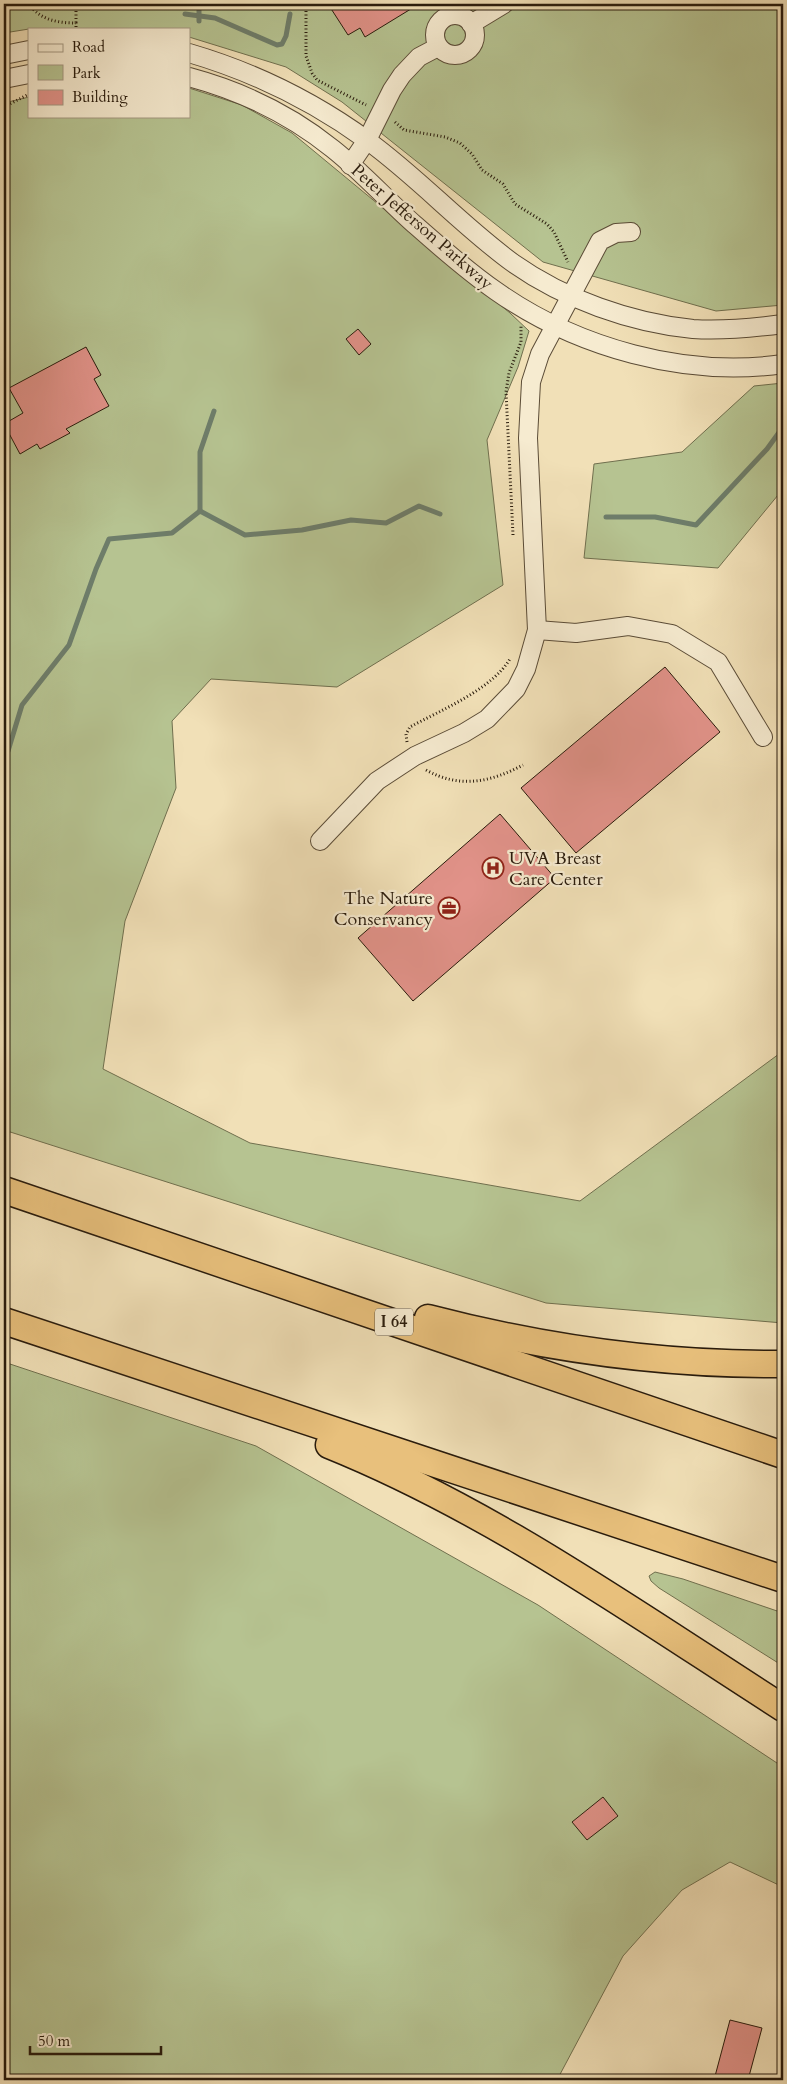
<svg xmlns="http://www.w3.org/2000/svg" width="787" height="2084" viewBox="0 0 787 2084" font-family="Cardo,serif">
  <style>
    .green { fill: #b6c391; stroke: #706f4e }
    .lines { fill: none; stroke-linecap: round; stroke-linejoin: round }
    .stream { stroke: #6e7d6a; stroke-width: 5 }
    .building { fill: #e19289; stroke: #291b0c }
    .minor-casing { stroke: #5b4c37; stroke-width: 20 }
    .highway-casing { stroke: #291b0c; stroke-width: 29 }
    .path { stroke: #291b0c; stroke-width: 3; stroke-dasharray: 1 2.5; stroke-linecap: butt }
    .minor { stroke: #f6ebd0; stroke-width: 18 }
    .highway { stroke: #e8c07c; stroke-width: 26 }
    .labels { text-anchor: middle; dominant-baseline: central; stroke-width: 4.5; stroke-linejoin: round; paint-order: stroke }
    .shield { fill: #f6ebd0; stroke: #665947; stroke-width: 1 }
    .shield-label { font-size: 16px; font-weight: bold; fill: #291b0c }
    .street-label { font-size: 18px; fill: #291b0c; stroke: #f6ebd0 }
    .poi-label { font-size: 18px; fill: #291b0c; stroke: #f6ebd0; text-anchor: start }
  </style>
  <rect width="100%" height="100%" fill="#f1e0b7"/>
  <filter id="stains"><feTurbulence type="fractalNoise" baseFrequency=".004" numOctaves="4"/><feColorMatrix values="0 0 0 0 .2 0 0 0 0 .09 0 0 0 0 .02 0 0 0 .5 -.17"/></filter>
  <radialGradient id="worn" r=".72"><stop offset=".6" stop-color="#630" stop-opacity="0"/><stop offset="1" stop-color="#630" stop-opacity=".3"/></radialGradient>
  <g class="green">
    <path d="M4,4H783V305L716,311L543,262L342,102L286,67L189,37V29H29L4,33Z"/>
    <path d="M189,88L242,105L292,133L510,313L529,331L518,367L487,440L503,585L337,687L211,679L172,721L176,788L125,921L103,1069L250,1143L580,1201L783,1051V1323L546,1303L4,1130V103L29,97V116H189Z"/>
    <path d="M783,383V489L718,568L584,558L594,464L682,452L754,386Z"/>
    <path d="M4,1362L256,1446L538,1605L783,1767V1887L730,1862L682,1890L623,1956L557,2080H4Z"/>
    <path d="M655,1572L683,1579L783,1613V1666L659,1588L651,1581L649,1576Z"/>
  </g>
  <g class="lines">
    <g class="stream">
      <path d="M185,14L215,18L277,45L282,44L286,36L290,14"/>
      <path d="M199,21V6"/>
      <path d="M200,511V452L214,411"/>
      <path d="M606,517H655L696,525L767,449L783,427"/>
      <path d="M4,755L8,751L22,705L69,645L96,569L109,539L172,533L200,511L245,535L302,530L351,520L386,523L419,506L440,514"/>
    </g>
  </g>
  <g class="building">
    <path d="M328,4H419L365,37L360,28L348,35Z"/>
    <path d="M358,329L371,344L359,355L346,339Z"/>
    <path d="M86,347L101,375L94,379L109,406L66,429L70,433L40,449L37,444L20,454L4,424L23,413L9,388Z"/>
    <path d="M665,667L720,732L576,853L521,788Z"/>
    <path d="M500,814L555,878L413,1001L358,938Z"/>
    <path d="M603,1797L618,1816L587,1840L572,1822Z"/>
    <path d="M730,2020L762,2028L748,2080H714Z"/>
  </g>
  <g class="lines">
    <g class="minor-casing">
      <g id="minor">
        <circle cx="455" cy="35" r="20"/>
        <path d="M471,24L504,4"/>
        <path d="M189,53C254,72 313,101 368,141C419,178 462,226 513,263C564,299 631,323 693,329C723,331 753,328 783,324"/>
        <path d="M4,55L29,50"/>
        <path d="M189,77C241,91 291,115 333,149C362,172 387,200 414,224C440,247 467,271 496,291C577,348 685,378 783,364"/>
        <path d="M4,79L29,74"/>
        <path d="M350,165L367,140L392,90L402,75L419,57L438,47"/>
        <path d="M537,630L576,633L628,626L672,634L718,662L763,737"/>
        <path d="M320,841L377,781L415,756L464,733L487,719L516,689L526,669L537,630L528,438L531,382L540,354L600,241L616,233L631,232"/>
      </g>
    </g>
    <g class="highway-casing">
      <g id="highway">
        <path d="M4,1190L783,1455"/>
        <path d="M428,1318C543,1348 664,1365 783,1364"/>
        <path d="M4,1321L783,1579"/>
        <path d="M329,1445C492,1511 636,1614 783,1708"/>
      </g>
    </g>
    <g class="path">
      <path d="M29,4C40,20 58,23 76,23V29"/>
      <path d="M76,4V23"/>
      <path d="M242,4L261,7L273,4"/>
      <path d="M306,4V56L312,73L317,80L366,105"/>
      <path d="M4,107L29,94"/>
      <path d="M395,122L404,130L445,137L460,143L472,154L482,170L503,184L515,204L547,224L554,232L568,262"/>
      <path d="M513,535L506,392L509,373L521,342V326"/>
      <path d="M407,742L406,734L410,727C441,710 491,690 510,659"/>
      <path d="M426,770C460,789 491,782 523,765"/>
    </g>
    <use href="#minor" class="minor"/>
    <use href="#highway" class="highway"/>
  </g>
  <defs>
    <g id="hospital-ring" transform="scale(1.125)"><circle r="9.5" fill="#f6ebd0" stroke="#8f2418" stroke-width="1.5"/><path d="M-5-5h3v3.5h4V-5h3V5h-3V1.5h-4V5h-3Z" fill="#8f2418"/></g>
    <g id="office-ring" transform="scale(1.125)"><circle r="9.5" fill="#f6ebd0" stroke="#8f2418" stroke-width="1.5"/><path d="M-6-3h4V-5.5h4V-3h4V5H-6ZM-1-4.5V-3h2v-1.5ZM-6 0V1H6V0Z" fill="#8f2418"/></g>
  </defs>
  <g fill-rule="evenodd">
    <use href="#hospital-ring" x="493" y="868"/>
    <use href="#office-ring" x="449" y="908"/>
  </g>
  <g class="labels">
    <rect class="shield" x="375" y="1308.5" width="38" height="27" rx="4"/>
    <g class="shield-label">
      <text x="394" y="1322">I 64</text>
    </g>
    <g class="street-label">
      <text transform="translate(422 227) rotate(41)">Peter Jefferson Parkway</text>
    </g>
    <g class="poi-label">
      <text x="509" y="858">UVA Breast<tspan x="509" dy="21">Care Center</tspan></text>
      <text x="433" y="898" text-anchor="end">The Nature<tspan x="433" dy="21">Conservancy</tspan></text>
    </g>
  </g>
  <rect width="787" height="2084" fill="none" stroke="#f1e0b7" stroke-width="20"/>
  <rect x="5" y="5" width="777" height="2074" fill="none" stroke="#291b0c" stroke-width="2.5"/>
  <rect x="10" y="10" width="767" height="2064" fill="none" stroke="#291b0c"/>
  <rect x="28" y="28" width="162" height="90" fill="#f6ebd0" stroke="#a49882"/>
  <rect x="38" y="44" width="25" height="8" fill="#f6ebd0" stroke="#a49882"/>
  <text x="72" y="52" font-size="15" fill="#291b0c">Road</text>
  <rect x="38" y="65" width="25" height="15" fill="#b6c391" stroke="#a49882"/>
  <text x="72" y="78" font-size="15" fill="#291b0c">Park</text>
  <rect x="38" y="90" width="25" height="15" fill="#e19289" stroke="#a49882"/>
  <text x="72" y="102" font-size="15" fill="#291b0c">Building</text>
  <path d="M30 2046v8h131v-8" fill="none" stroke="#291b0c" stroke-width="2.5"/>
  <text x="38" y="2046" font-size="15" fill="#291b0c" stroke="#f6ebd0" stroke-width="4" paint-order="stroke">50 m</text>
  <rect width="100%" height="100%" filter="url(#stains)"/>
  <rect width="100%" height="100%" fill="url(#worn)"/>
</svg>
